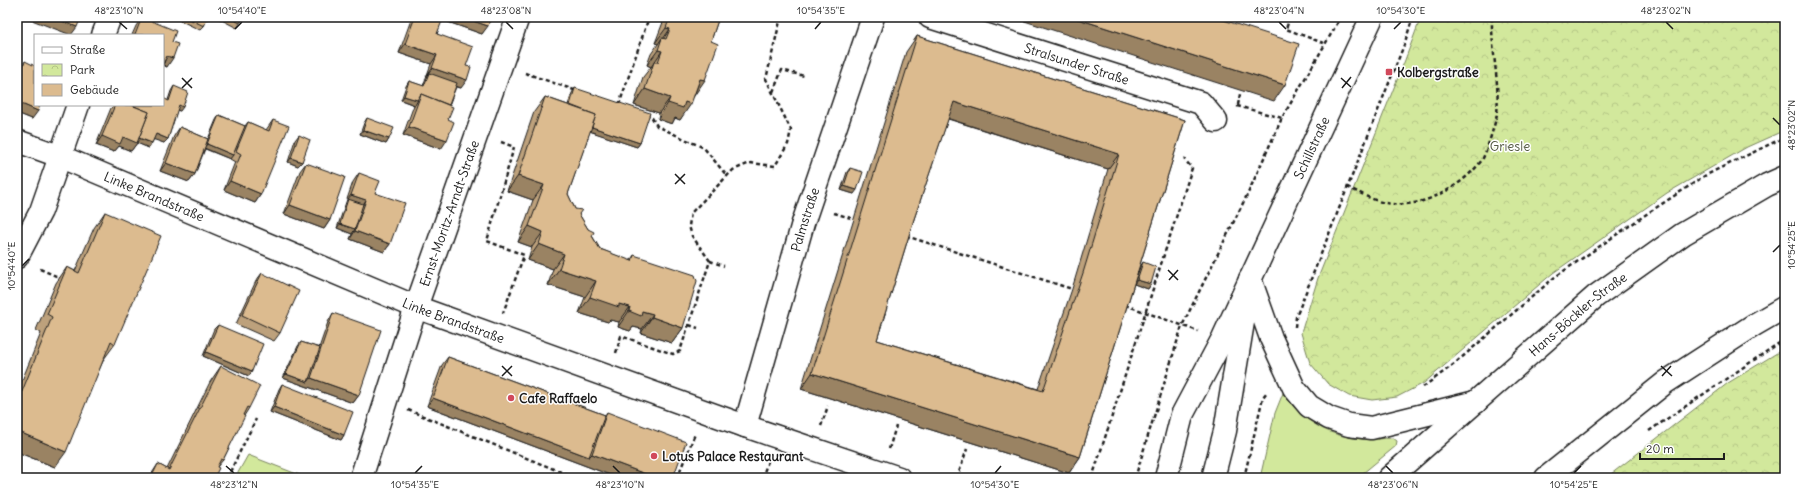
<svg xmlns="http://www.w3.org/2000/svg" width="1802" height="495" viewBox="0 0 1802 495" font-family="Delius,sans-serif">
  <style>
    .grass { fill: #d2e89c; stroke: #77825c }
    .park { fill: url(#park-crowns); stroke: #77825c }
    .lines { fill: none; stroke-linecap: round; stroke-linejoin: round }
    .street-casing { stroke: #1c1c1c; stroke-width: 25 }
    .secondary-casing { stroke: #1c1c1c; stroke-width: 25 }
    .primary-casing { stroke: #1c1c1c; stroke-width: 25 }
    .path { stroke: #1c1c1c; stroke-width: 2.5; stroke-dasharray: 4 3; stroke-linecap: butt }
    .street { stroke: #fff; stroke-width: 22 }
    .secondary { stroke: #fff; stroke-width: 22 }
    .primary { stroke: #fff; stroke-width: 22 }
    .wall { fill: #bda17b; stroke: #1c1c1c; fill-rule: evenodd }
    .shaded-wall { fill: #9a8364; stroke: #1c1c1c }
    .building { fill: #dcbb8f; stroke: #1c1c1c; fill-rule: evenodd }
    .ticks { fill: none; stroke: #1c1c1c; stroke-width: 1.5 }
    .poi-dot { fill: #d1495b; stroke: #fff; stroke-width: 1.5 }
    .labels { text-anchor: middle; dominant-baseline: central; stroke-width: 3; stroke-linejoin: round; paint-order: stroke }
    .street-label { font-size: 13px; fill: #1c1c1c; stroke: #fff }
    .poi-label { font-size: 13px; font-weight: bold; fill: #1c1c1c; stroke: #fff; text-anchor: start }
    .park-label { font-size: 13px; fill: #535942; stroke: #fff }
    .neatline { fill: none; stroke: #1c1c1c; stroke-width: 1.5 }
    .ticks-label { font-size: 10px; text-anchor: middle; fill: #1c1c1c }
  </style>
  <defs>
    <pattern id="park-crowns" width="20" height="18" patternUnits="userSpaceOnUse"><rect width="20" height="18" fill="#d2e89c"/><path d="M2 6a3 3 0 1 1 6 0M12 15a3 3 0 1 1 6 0" fill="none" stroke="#b4c686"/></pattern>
  </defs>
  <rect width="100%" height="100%" fill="#fff"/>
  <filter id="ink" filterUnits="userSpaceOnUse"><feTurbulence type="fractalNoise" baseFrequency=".025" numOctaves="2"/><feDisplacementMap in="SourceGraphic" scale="8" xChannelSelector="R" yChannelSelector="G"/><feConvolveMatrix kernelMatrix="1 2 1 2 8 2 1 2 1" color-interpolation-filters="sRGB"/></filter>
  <g filter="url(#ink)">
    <g class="grass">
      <path d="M1283,393C1302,421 1329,437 1363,439C1373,440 1383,438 1393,438L1397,441L1396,446L1357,478H1260L1275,413Z"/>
      <path d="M248,455L307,478H235Z"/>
    </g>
    <g class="park">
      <path d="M1421,17H1785V130L1747,147L1667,193L1553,273L1424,383L1397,397L1372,400L1349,396L1328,384L1310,363L1301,333L1318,278L1405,60Z"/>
      <path d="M1785,348V478H1606L1728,383Z"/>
    </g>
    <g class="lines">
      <g class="street-casing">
        <g id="street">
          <path id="s1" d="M930,17L1201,103L1216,121"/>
          <path d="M103,35L110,17"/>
          <path id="s2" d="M17,141L59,156L416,307L745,426L899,478"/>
          <path d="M17,257L41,211L78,105"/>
          <path id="s3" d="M745,426L803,223L873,17"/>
          <path id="s4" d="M361,478L416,307L518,17"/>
        </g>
      </g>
      <g class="secondary-casing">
        <g id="secondary">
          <path d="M1250,279L1271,338L1294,388L1309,406L1329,418L1349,425L1371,428L1476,402"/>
          <path id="s5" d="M1166,478L1182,415L1223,338L1372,17"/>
          <path d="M1213,478L1225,431L1245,310"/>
        </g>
      </g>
      <g class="primary-casing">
        <g id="primary">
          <path id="s6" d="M1389,478L1596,296L1683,234L1767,185L1785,177"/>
          <path d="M1546,478L1666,382L1754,325L1785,307"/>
        </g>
      </g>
      <g class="path">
        <path d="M1290,17L1286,29L1326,44"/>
        <path d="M525,73L577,91"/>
        <path d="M773,92L782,70L804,76"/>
        <path d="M619,105L649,17"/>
        <path d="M1238,105L1240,94"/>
        <path d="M1237,106L1282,118"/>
        <path d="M646,114L651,116L657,126L704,148L727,176"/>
        <path d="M501,142L514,147L487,241L524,255L503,313"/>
        <path d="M1347,187C1359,192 1373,201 1386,203C1421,210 1461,188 1482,160C1485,156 1496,121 1497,114C1500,82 1491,50 1492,17"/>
        <path d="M834,213L854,219"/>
        <path d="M906,236L1072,289"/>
        <path d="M710,261L692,236L689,226L691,213L733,170L750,163L775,166L788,144L791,130L766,79L781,17"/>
        <path d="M40,269L63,279"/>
        <path d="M1125,305L1198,331"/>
        <path d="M689,325L698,328"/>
        <path d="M1295,327L1296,317L1404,45L1413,17"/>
        <path d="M616,353L621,336L673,354L680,351L710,261L724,266"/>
        <path d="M1423,387L1453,365L1555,277L1648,213L1706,175L1785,137"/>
        <path d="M408,410L571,476"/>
        <path d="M821,426L828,406"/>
        <path d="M1649,431L1785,339"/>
        <path d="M889,449L896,426"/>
        <path d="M227,478L256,419"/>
        <path d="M677,478L695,434"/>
        <path d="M762,478L768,461"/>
        <path d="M957,478L967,449"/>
        <path d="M1039,478V475"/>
        <path d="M1092,478L1192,168L1184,159"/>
        <path d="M1135,478L1182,326L1249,191L1282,118L1341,17"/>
        <path d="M1244,478L1263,397L1267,392"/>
      </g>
      <use href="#street" class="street"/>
      <use href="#secondary" class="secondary"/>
      <use href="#primary" class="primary"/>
    </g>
    <g class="wall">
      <path d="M142,17L172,42L167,67L163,65V35H132L136,26Z"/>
      <path d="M178,17H208L204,26L200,30L177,19Z"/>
      <path d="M216,17H244L237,28Z"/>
      <path d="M412,17H442L437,34L466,66L461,88L456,87L449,105L448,119L441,149L403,135L414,105L401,100L406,86L409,81L423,86L431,64L399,53Z"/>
      <path d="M449,17H491L482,34L448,22Z"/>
      <path d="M665,17H719L711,41L694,96L680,120L675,118L672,124L658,119L659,113L634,105L643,77L651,67L647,65L651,54L658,44L655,43Z"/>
      <path d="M917,36L1185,120L1080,457L1069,473L801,389L906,52ZM948,119L1108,169L1072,289L1038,389L877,340L914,219Z"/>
      <path d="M25,61L32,119L17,113V74L19,70Z"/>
      <path d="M174,86L180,111L177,110L168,139L164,143L154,139L149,148L137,143L131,151L119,146L114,152L96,145L111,108L114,105H131L133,106V105H163L168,100L171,91Z"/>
      <path d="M575,88L640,143L637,147L590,131L568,194L575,209L579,214L600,249L630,261L634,255L683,328L672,343L641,333L642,329L633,327L630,331L618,327L619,322L610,320L608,322L579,313L585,297L548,285L553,269L528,260L532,247L518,242L533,200L507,191L534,112L545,97L568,105L572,93Z"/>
      <path d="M219,115L245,126L248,122L266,130L273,120L261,194L255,203L224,190L235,162L230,159L205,149L195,174L189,182L160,171L174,136L180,127L208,139L216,120Z"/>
      <path d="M367,118L389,139L386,144L360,134L364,123Z"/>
      <path d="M299,135L302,162L298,166L288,162L295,140Z"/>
      <path d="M306,163L330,220L324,229L284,214L300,171Z"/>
      <path d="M850,168L854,194L841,190L847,172Z"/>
      <path d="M359,173L375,193L390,244L384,252L350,239L352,234L337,228L353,182Z"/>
      <path d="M105,212L115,344L104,359L55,467L17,452V393L41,333L36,330L56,283L67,267L75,271L94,228Z"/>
      <path d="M1143,262L1151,284L1148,289L1134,284L1140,267Z"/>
      <path d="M262,273L280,333L274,341L236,324L256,281Z"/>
      <path d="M333,313L359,395L353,403L283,378L298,346L301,342L319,348L328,322Z"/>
      <path d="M218,325L252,371L249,376L203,356L214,329Z"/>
      <path d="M448,357L605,415L607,412L618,478L427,406L442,365Z"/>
      <path d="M221,366L249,408L244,416L223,460L217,467L214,478H149L158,464L167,469L210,382Z"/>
      <path d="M282,384L344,435L341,440L270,412L279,389Z"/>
    </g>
    <g class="shaded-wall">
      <path d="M24,17H52L77,27L71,35Z"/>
      <path d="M451,17H462L488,26L482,34L448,22Z"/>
      <path d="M1012,17H1072L1285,85L1274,101Z"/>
      <path d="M666,28L670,29L661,42L662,38L658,44L655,43Z"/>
      <path d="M405,44L437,55L431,64L399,53Z"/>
      <path d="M658,50L662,51L651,67L647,65Z"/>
      <path d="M167,56L173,58L167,67L163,65Z"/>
      <path d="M432,68L467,80L461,88L428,76L429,73L426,76Z"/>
      <path d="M700,79L705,80L694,96Z"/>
      <path d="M645,89L670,98L659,113L634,105Z"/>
      <path d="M404,96L418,100L415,105L401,100Z"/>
      <path d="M17,102L38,111L32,119L17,113Z"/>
      <path d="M685,102L691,104L680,120L675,118L672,124L658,119L668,103Z"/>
      <path d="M954,102L1119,154L1108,169L943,117Z"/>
      <path d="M179,105L183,107L180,111L176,110Z"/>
      <path d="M565,118L640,143L637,147L562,122Z"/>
      <path d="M409,127L447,140L441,149L403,135Z"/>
      <path d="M363,130L389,139L386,144L360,134Z"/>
      <path d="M156,134L168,139L164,143L152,139Z"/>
      <path d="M102,136L138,138L152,143L149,148L137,143L131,151L119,146L114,152L96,145Z"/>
      <path d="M207,144L233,155L230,159L204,148Z"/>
      <path d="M291,158L302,162L298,166L288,162Z"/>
      <path d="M166,163L195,174L189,182L160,171Z"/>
      <path d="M518,176L544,185L533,200L507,191Z"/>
      <path d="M230,181L261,194L255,203L224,190Z"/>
      <path d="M844,186L857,190L854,194L841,190Z"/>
      <path d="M351,195L366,200L360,209L348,199Z"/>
      <path d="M290,205L330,220L324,229L284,214Z"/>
      <path d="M340,224L355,229L352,234L337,228Z"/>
      <path d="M529,226L543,232L532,247L518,242Z"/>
      <path d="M355,231L390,244L384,252L350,239Z"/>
      <path d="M539,244L564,254L553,269L528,260Z"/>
      <path d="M559,269L596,281L585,297L548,285Z"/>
      <path d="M1137,280L1151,284L1148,289L1134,284Z"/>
      <path d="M590,297L619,304L630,307L619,322L610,320L608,322L579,313Z"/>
      <path d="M629,311H642L653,314L642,329L633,327L630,331L618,327Z"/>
      <path d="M652,317L683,328L672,343L641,333Z"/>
      <path d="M206,352L252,371L249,376L203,356Z"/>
      <path d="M812,373L1080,457L1069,473L801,389Z"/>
      <path d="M286,374L308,382L311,378L359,395L353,403L283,378Z"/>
      <path d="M433,398L589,457L592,454L656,478H618L427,406Z"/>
      <path d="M274,407L344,435L341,440L270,412Z"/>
      <path d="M17,431L66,452L55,467L17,452Z"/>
    </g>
    <g class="building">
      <path d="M52,17H81L77,27Z"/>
      <path d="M142,17L176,31L172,42L178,44L173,58L167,56L163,64V35H135Z"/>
      <path d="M185,17H208L204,26Z"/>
      <path d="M228,17H244L240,23Z"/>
      <path d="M415,17H429L442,21L437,34L473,47L466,66L471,67L467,80L432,68L437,55L405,44Z"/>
      <path d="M429,17H442L441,21Z"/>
      <path d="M462,17H491L488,26Z"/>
      <path d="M670,17H719L711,41L718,44L705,80L700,79L691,104L685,102L683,108L668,103L670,98L645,89L654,62H658L662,51L658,50L662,38L666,39L670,29L666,28Z"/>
      <path d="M1072,17H1214L1299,44L1285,85Z"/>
      <path d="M917,36L1185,120L1080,457L812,373ZM954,102L1119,154L1083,273L1043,391L877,340L914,219Z"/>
      <path d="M25,61L35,66V105H40L38,111L17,102V80Z"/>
      <path d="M17,62L20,64L17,71Z"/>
      <path d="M429,73L457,83L449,105L421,94L417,100L404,96L409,81L424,86Z"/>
      <path d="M174,86L188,92L183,107L179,105L168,139L156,134L152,143L139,138L149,112L134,106V105H163V98L169,101Z"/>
      <path d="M575,88L650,113L640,143L592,127L596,115L570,105Z"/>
      <path d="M421,94L453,107L448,119L454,122L447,140L409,127Z"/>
      <path d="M545,97L596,115L568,194L575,209L582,210L579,214L588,229L594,232L592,236L600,249L632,261L634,255L695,275L697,281L683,328L652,317L653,314L642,311L641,316L629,311L630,307L619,304V307L590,297L596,281L559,269L564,254L539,244L543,232L529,226L544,185L518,176Z"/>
      <path d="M115,105H131L149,112L137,143L123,137L120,144L102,136Z"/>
      <path d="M219,115L245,126L233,155L207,144Z"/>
      <path d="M367,118L394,128L389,139L363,130Z"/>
      <path d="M273,120L289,126L261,194L230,181L241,154L236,151L248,122L269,131Z"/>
      <path d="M180,127L208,139L195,174L166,163Z"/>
      <path d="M299,135L310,140L302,162L291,158Z"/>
      <path d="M306,163L345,177L330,220L290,205Z"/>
      <path d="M850,168L863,172L857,190L844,186Z"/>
      <path d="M359,173L380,181L375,193L405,203L390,244L355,231L366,200L351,195Z"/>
      <path d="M348,199L363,204L355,229L340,224Z"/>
      <path d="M105,212L161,236L115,344L111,341L66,452L17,431V404L52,317L47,314L67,267L79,273Z"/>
      <path d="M1143,262L1156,267L1151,284L1137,280Z"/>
      <path d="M262,273L299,291L280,333L242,315Z"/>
      <path d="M333,313L381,330L359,395L311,378Z"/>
      <path d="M218,325L263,344L252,371L206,352Z"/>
      <path d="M301,342L320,348L308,382L286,374Z"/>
      <path d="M448,357L605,415L589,457L433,398Z"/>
      <path d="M221,366L260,386L249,408L247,407L243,415L245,416L223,460L221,459L217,467L219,468L214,478H151L158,464L169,470Z"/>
      <path d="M282,384L353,412L344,435L274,407Z"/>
      <path d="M607,412L686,442L673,478H656L592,454Z"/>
      <path d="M776,476L784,478H775Z"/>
    </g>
  </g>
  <path class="ticks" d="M119,22L127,29M506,22L513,29M1279,22L1286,29M1666,22L1673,29M235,29L242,22M815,29L821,22M1394,29L1401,22M182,78L192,88M1341,78L1351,87M182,88L192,78M1342,88L1351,77M1773,118L1780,125M675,174L685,184M675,184L685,174M1773,252L1780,245M22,266L29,259M1168,270L1178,280M1169,280L1178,270M502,366L512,376M1661,366L1672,376M502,376L512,366M1662,376L1671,366M226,466L234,473M613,466L620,473M1386,466L1393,473M415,473L422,466M995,473L1001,466M1574,473L1581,466"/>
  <g class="poi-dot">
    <rect x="1385" y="68" width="8" height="8" rx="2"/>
    <circle cx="511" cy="398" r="4"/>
    <circle cx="654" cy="456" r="4"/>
  </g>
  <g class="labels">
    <g class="street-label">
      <text stroke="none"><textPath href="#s1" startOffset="154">Stralsunder Straße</textPath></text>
      <text stroke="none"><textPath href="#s5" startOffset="362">Schillstraße</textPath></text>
      <text stroke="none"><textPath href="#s2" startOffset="148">Linke Brandstraße</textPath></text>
      <text stroke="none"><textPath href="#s4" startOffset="279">Ernst-Moritz-Arndt-Straße</textPath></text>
      <text stroke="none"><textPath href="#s3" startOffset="215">Palmstraße</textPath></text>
      <text stroke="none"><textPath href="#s6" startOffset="250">Hans-Böckler-Straße</textPath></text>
      <text stroke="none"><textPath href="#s2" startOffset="472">Linke Brandstraße</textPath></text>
    </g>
    <g class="poi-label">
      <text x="1397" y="72">Kolbergstraße</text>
      <text x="519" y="398">Cafe Raffaelo</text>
      <text x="662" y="456">Lotus Palace Restaurant</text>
    </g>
    <g class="park-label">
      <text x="1510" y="146">Griesle</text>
    </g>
  </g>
  <rect width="1802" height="495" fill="none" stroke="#fff" stroke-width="44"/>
  <rect x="34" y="34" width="130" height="72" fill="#ffffff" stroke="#a4a4a4"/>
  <rect x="42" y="47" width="20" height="6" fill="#ffffff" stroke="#a4a4a4"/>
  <text x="70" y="54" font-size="12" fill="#1c1c1c">Straße</text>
  <rect x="42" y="64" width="20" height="12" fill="url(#park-crowns)" stroke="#a4a4a4"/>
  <text x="70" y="74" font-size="12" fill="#1c1c1c">Park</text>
  <rect x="42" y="84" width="20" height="12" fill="#dcbb8f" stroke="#a4a4a4"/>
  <text x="70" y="94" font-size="12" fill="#1c1c1c">Gebäude</text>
  <path d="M1640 453v6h84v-6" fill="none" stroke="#1c1c1c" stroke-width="2"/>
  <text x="1646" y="453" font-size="12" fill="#1c1c1c" stroke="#ffffff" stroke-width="3" paint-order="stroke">20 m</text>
  <rect x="22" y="22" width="1758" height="451" class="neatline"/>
  <g class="ticks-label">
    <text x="119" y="14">48°23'10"N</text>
    <text x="242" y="14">10°54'40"E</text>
    <text x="506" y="14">48°23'08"N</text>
    <text x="821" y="14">10°54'35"E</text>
    <text x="1279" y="14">48°23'04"N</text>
    <text x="1401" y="14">10°54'30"E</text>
    <text x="1666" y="14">48°23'02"N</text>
    <text transform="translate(1791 125) rotate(-90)" y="4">48°23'02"N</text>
    <text transform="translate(1791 245) rotate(-90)" y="4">10°54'25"E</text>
    <text transform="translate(11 266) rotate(-90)" y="4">10°54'40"E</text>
    <text x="234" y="488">48°23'12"N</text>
    <text x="415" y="488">10°54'35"E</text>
    <text x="620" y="488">48°23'10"N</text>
    <text x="995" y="488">10°54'30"E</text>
    <text x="1393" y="488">48°23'06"N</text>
    <text x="1574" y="488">10°54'25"E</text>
  </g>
</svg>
